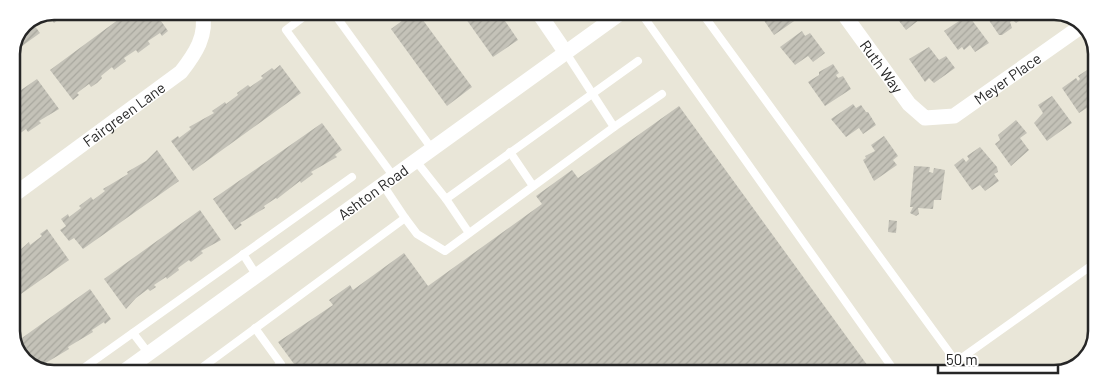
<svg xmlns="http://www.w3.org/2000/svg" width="1108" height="385" viewBox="0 0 1108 385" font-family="Barlow,sans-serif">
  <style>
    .building { fill: url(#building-hatch) }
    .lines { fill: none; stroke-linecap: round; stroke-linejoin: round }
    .service { stroke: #fff; stroke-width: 8 }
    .minor { stroke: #fff; stroke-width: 15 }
    .labels { text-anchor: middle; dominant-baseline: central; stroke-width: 4; stroke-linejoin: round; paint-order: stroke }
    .street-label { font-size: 15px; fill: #262626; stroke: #fff }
    .rim { fill: none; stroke: #262626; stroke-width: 2.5 }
  </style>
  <defs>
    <pattern id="building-hatch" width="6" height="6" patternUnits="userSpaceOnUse" patternTransform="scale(1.25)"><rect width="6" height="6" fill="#c4c2b8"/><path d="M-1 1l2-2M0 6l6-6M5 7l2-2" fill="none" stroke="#a8a79e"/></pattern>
  </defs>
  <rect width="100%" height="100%" fill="#e9e6d8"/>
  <g class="building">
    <path d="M54,11H70L54,23L48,14Z"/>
    <path d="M130,11H154L168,31L162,36L160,33L148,41L150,44L138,53L136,50L124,58L126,61L114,70L112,67L101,76L102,78L97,83L91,87L89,84L77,93L79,95L73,100L50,70Z"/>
    <path d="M414,12H417L472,87L447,106L391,29Z"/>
    <path d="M461,12H499L518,40L493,57Z"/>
    <path d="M759,13H796L800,17L774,35Z"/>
    <path d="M901,13H928L906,30L896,17Z"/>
    <path d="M984,13H1024L1025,17L1016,23L1013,20L1010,22L1012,28L1002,35H999Z"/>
    <path d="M968,15L989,43L975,52L970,45L964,50L962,47L958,50L944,31Z"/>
    <path d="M31,21L40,33L11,54L24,24Z"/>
    <path d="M802,31L805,36L810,33L825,53L813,62L808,56L795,65L780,47Z"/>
    <path d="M929,47L939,60L946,56L955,68L934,83L929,78L925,82L909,59Z"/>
    <path d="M833,64L839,73L836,75L838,78L843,76L851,89L825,106L808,82L819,75V72Z"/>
    <path d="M280,65L301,93L193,171L171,141L178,136L179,138L191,129L189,127L214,113L212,111L225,102L226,104L238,95L237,93L248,85L250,87L263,78L261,76L272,68L274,70Z"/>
    <path d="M1087,70L1096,83V102L1079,113L1062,88L1076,78L1078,81L1080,79L1078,76Z"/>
    <path d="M37,79L59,109L39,121L41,123L28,132L26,129L15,137L17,140L11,144V97Z"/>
    <path d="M1052,96L1072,123L1047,141L1034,123L1043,113L1038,105Z"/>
    <path d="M853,104L856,108L861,105L866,112H868L876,125L863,134L859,128L846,137L831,119Z"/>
    <path d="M679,106L873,373L285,371L294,364L278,342L333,305L329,300L350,285L353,290L404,253L428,286L542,204L536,196L572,170L578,178Z"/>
    <path d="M1016,120L1027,133L1020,138L1029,150L1011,166L995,144L1000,140L998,135Z"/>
    <path d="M322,123L342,150L335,155L337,157L311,172L313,174L301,183L300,181L277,199L276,198L264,206L265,208L240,223L242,225L235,230L213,199Z"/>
    <path d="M884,136L898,156L893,160L897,165L874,181L863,160L866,158L865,156L875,151L871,145Z"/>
    <path d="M980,147L997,167L998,172L994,174L999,181L985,191L980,185L972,190L954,165L963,158L966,162L969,159L967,156Z"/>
    <path d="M157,150L179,181L83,249L74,238L69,241L60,230L66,226L61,219L68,214L69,217L81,208L79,206L91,197L93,200L105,191L103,189L128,174L127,172L146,161Z"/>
    <path d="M914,166L930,167L929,172L933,173L934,168L945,170L941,200H934L933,209L918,208L919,214L916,216L910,213L913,207H910Z"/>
    <path d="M200,210L221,240L201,251L203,253L191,262L189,260L178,268L179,270L167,279L166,277L154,285L156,287L150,291L148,289L136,298L126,309L104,279Z"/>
    <path d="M889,220L897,221L896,233L888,232Z"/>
    <path d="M47,229L69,260L11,301V258L29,242L30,245L42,236L40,234Z"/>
    <path d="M90,289L111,319L105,324L104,322L92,330L93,332L68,347L69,349L44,364L45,366L40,371L20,357L15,343Z"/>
    <path d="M1095,342L1080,365L1054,374L1053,372Z"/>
  </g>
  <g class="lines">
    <g class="service">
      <path d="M310,12L286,30L394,177"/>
      <path d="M333,12L432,149"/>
      <path d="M641,13L896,373"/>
      <path d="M702,13L965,374"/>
      <path d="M566,53L614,127L662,94"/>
      <path d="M510,152L533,186"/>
      <path d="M416,161L446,199L638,61"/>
      <path d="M383,185L405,218"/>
      <path d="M446,199L469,233"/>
      <path d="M243,254L257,276"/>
      <path d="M255,328L281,364L270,372"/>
      <path d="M133,333L149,354"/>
      <path d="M956,362L1095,263"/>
      <path d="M78,372L352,177"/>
      <path d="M196,372L405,218L417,234L445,251L614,127"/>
    </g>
    <g class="minor">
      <path d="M538,12L566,53"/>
      <path id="s1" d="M843,13L909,104L925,118L954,116L1083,25"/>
      <path id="s2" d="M11,197L181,72C195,54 208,35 202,12"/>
      <path id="s3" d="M123,372L622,12"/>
    </g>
  </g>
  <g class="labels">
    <g class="street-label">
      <text stroke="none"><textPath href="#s1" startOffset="66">Ruth Way</textPath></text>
      <text stroke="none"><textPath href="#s1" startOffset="228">Meyer Place</textPath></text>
      <text stroke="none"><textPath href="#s2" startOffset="140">Fairgreen Lane</textPath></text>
      <text stroke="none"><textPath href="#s3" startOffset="308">Ashton Road</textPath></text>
    </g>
  </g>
  <path d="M0 0H1108V385H0ZM54 20H1054A34 34 0 0 1 1088 54V331A34 34 0 0 1 1054 365H54A34 34 0 0 1 20 331V54A34 34 0 0 1 54 20Z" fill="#fff" fill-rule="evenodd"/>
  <path class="rim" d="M54 20H1054A34 34 0 0 1 1088 54V331A34 34 0 0 1 1054 365H54A34 34 0 0 1 20 331V54A34 34 0 0 1 54 20Z"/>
  <path d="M938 365v8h120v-8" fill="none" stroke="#262626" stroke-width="2.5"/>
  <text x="946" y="365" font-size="15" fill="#262626" stroke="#ffffff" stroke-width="4" paint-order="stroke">50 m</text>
</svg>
